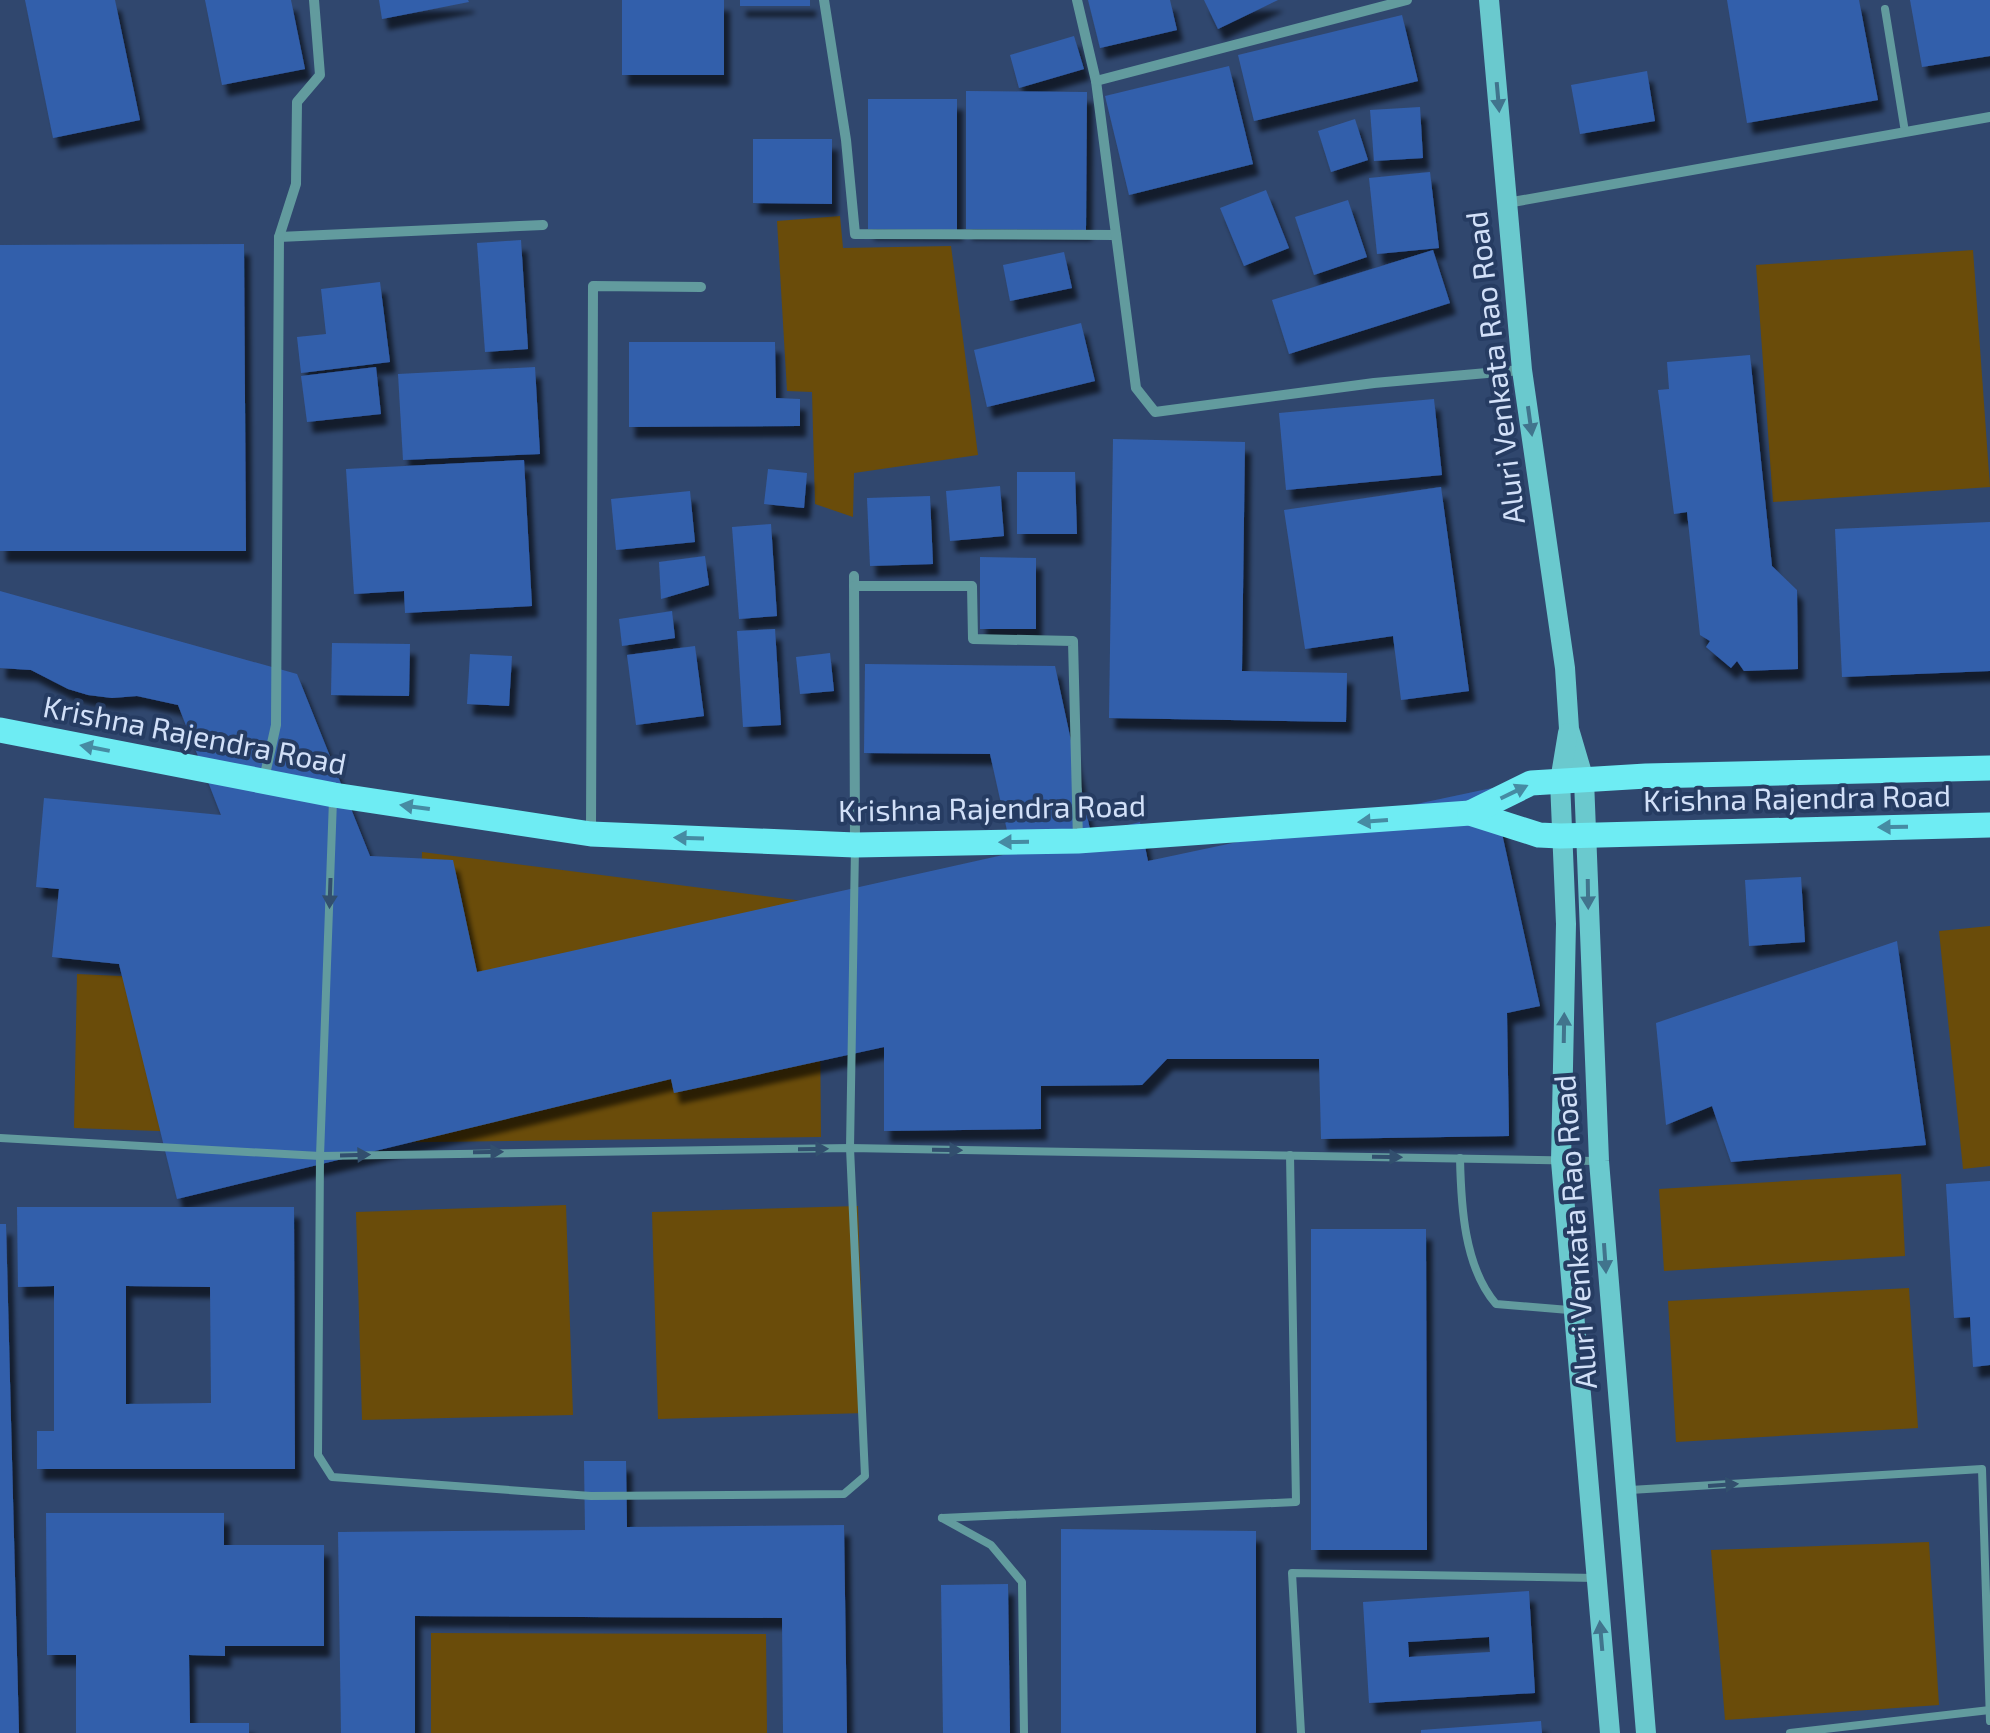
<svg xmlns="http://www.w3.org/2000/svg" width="1990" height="1733" viewBox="0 0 1990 1733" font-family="'Exo 2',sans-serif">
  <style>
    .green { fill: #6a4c0a }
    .building { fill: #335fab; fill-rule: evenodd; filter: url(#shadow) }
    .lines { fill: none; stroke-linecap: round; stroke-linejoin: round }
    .lane { stroke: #629b9e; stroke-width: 8 }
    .street { stroke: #629b9e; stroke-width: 10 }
    .secondary { stroke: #6ac9ce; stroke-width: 20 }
    .primary { stroke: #6eecf3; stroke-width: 25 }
    .oneway { fill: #41748d }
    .oneway2 { fill: #468ba3 }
    .oneway3 { fill: #324f6e }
    .labels { text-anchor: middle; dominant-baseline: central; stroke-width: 8; stroke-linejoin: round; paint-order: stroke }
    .street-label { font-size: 30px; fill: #d2e0f8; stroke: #263c62 }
  </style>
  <defs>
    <filter id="shadow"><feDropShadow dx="6" dy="11" stdDeviation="2.5" flood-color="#0009"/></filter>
  </defs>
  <rect width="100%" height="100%" fill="#30476e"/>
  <g class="green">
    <path d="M840,216L843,248L951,246L978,455L854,473L853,517L815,504L812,392L787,391L777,221Z"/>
    <path d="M1973,250L1990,487L1773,502L1756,265Z"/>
    <path d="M422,852L819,903L821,1137L349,1143L421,910Z"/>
    <path d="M1990,926V1166L1963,1169L1939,931Z"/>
    <path d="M77,974L301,984L295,1136L74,1128Z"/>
    <path d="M1901,1174L1905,1256L1664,1271L1659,1189Z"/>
    <path d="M566,1205L573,1415L362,1420L356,1212Z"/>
    <path d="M858,1206L865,1413L658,1419L652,1212Z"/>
    <path d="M1909,1288L1918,1428L1676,1442L1668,1301Z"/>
    <path d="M1929,1542L1939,1705L1725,1720L1711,1550Z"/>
    <path d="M431,1633L766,1634L767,1733H431Z"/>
  </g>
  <g class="building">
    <path d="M25,0H115L140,120L53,138Z"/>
    <path d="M205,0H291L305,69L222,85Z"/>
    <path d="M379,0H468L469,2L382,19Z"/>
    <rect x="622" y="0" width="102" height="75"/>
    <rect x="740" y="0" width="70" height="6"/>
    <path d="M1088,0H1170L1177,30L1100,48Z"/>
    <path d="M1204,0H1278L1218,29Z"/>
    <path d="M1727,0H1859L1878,100L1747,123Z"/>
    <path d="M1910,0H1990V56L1922,67Z"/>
    <path d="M1402,15L1418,81L1254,121L1238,55Z"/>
    <path d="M1074,36L1084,69L1019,88L1010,55Z"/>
    <path d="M1229,66L1253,164L1129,195L1105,96Z"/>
    <path d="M1647,71L1655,121L1580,134L1571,85Z"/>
    <path d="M966,91L1087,92L1086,230L966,229Z"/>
    <path d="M868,99H957V230L868,229Z"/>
    <path d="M1420,107L1423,158L1374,161L1370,110Z"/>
    <path d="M1355,119L1368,160L1331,172L1318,131Z"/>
    <path d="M753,139H832V204L753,203Z"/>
    <path d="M1430,172L1439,248L1377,254L1369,178Z"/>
    <path d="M1266,190L1289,248L1244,266L1220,208Z"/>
    <path d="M1348,200L1367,257L1314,275L1295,217Z"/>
    <path d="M521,240L528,349L485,352L477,243Z"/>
    <path d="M244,244L246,551H0V245Z"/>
    <path d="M1433,250L1450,303L1289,354L1272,300Z"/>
    <path d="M1064,252L1072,288L1010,301L1003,265Z"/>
    <path d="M380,282L390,362L301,373L297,337L326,334L321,289Z"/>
    <path d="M1081,323L1095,381L987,407L974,350Z"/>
    <path d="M629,342H775L776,398L800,399V426L629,427Z"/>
    <path d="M1750,355L1772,566L1797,590L1798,669L1744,671L1737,661L1731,668L1706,647L1710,641L1700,635L1687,512L1674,514L1658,390L1669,389L1667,362Z"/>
    <path d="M376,367L381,414L307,422L301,376Z"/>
    <path d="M535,367L540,454L403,460L398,374Z"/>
    <path d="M1434,399L1442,475L1286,490L1279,413Z"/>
    <path d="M1113,439L1245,442L1242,671L1347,673L1346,722L1109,718Z"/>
    <path d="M524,460L532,606L405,613L404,591L354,594L346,469Z"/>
    <path d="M768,469L807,473L804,508L764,504Z"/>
    <path d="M1017,472H1075L1077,534H1017Z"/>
    <path d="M1000,486L1004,536L950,541L946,491Z"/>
    <path d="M1441,487L1469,691L1401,700L1393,636L1305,649L1284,510Z"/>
    <path d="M690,491L695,542L616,550L611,499Z"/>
    <path d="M930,496L933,564L870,566L867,498Z"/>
    <path d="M1990,522V671L1842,677L1835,529Z"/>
    <path d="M771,524L777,616L739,619L732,527Z"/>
    <path d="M705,556L709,585L661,599L659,562Z"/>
    <path d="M980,557L1036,558V629H980Z"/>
    <path d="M0,591L297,674L370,856L453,860L477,972L1012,853L990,754L864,753L865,664L1055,666L1091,834L1140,822L1148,861L1492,788L1540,1006L1507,1013L1509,1136L1321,1139L1319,1059H1167L1142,1085L1041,1086V1129L884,1131V1047L674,1093L671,1079L177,1199L119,964L52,957L59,889L36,887L44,798L221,815L178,705L137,696L112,698L88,695L68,689L31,670L0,668Z"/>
    <path d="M672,611L675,638L622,646L619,619Z"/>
    <path d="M775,629L781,725L743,727L737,631Z"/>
    <path d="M332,643L410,644L409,696L331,695Z"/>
    <path d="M695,646L704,716L636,725L627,655Z"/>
    <path d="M830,653L834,691L800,694L796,657Z"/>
    <path d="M470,654L512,656L509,706L467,704Z"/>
    <path d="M1801,877L1805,942L1749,946L1745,880Z"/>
    <path d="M1897,941L1926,1145L1731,1162L1712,1106L1666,1125L1656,1023Z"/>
    <path d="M1990,1181V1365L1973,1367L1970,1317L1954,1318L1946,1184Z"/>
    <path d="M17,1207H294L295,1469H37V1431H54V1286L18,1287ZM126,1286L210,1287L211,1403L126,1404Z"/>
    <path d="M0,1224H6L19,1733H0Z"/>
    <path d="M1311,1229H1426L1427,1550H1311Z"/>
    <path d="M584,1461H626L627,1527L844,1525L847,1733H783L782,1618L415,1616V1733H341L338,1532L585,1530Z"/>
    <path d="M46,1513H224V1545H324V1646H225V1656L189,1655L190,1723H249V1733H76V1655H47Z"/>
    <path d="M1061,1529L1256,1531V1733H1061Z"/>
    <path d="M1008,1584L1010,1733H943L941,1585Z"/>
    <path d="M1529,1591L1535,1693L1369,1703L1363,1602ZM1489,1637L1490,1652L1409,1657L1408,1642Z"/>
    <path d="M1541,1721L1542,1733H1421V1730Z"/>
  </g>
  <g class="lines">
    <g class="lane">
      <path d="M1885,9L1905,132"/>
      <path d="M333,800L320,1156L318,1455L332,1477L591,1496L844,1494L865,1476L850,1148L855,848"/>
      <path d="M0,1138L320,1156L850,1148L1595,1161"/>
      <path d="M1460,1158C1461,1205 1464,1267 1496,1304L1569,1310"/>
      <path d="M1630,1490L1982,1469L1990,1721"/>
      <path d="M942,1518L1296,1502L1290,1155"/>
      <path d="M942,1518L991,1545L1022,1582L1024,1733"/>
      <path d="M1301,1733L1292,1573L1596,1578"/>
      <path d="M1790,1733L1990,1710"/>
    </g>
    <g class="street">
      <path d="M824,0L846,140L855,234L1116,235"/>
      <path d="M1077,0L1096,81L1136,388L1155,412L1374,383L1521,370"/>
      <path d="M1096,81L1407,0"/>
      <path d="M1507,203L1990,117"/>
      <path d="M279,237L543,225"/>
      <path d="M854,576L855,844"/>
      <path d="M854,586H972L973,639L1073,641L1078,840"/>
      <path d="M264,779L276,725L279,237L296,184L297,102L320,75L314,0"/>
      <path d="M591,833L593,286L701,287"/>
    </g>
    <g class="secondary">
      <path d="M1489,0L1522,370L1565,668L1569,729L1584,780L1599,1161L1646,1733"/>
      <path d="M1568,733L1560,781L1566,924L1561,1161L1610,1733"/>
    </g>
    <g class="primary">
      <path d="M0,730L334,795L591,834L855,845L1078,841L1470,813L1539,835L1560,836L1990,825"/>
      <path d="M1470,813L1531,783L1646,776L1990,768"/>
    </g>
  </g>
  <defs><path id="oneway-solid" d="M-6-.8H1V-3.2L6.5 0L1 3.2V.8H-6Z" transform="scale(2.5)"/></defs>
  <g class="oneway">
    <use href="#oneway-solid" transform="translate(1498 97) rotate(85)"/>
    <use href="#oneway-solid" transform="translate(1530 421) rotate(82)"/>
    <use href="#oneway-solid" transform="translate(1588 894) rotate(89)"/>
    <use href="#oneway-solid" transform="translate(1564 1028) rotate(-89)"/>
    <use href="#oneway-solid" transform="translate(1605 1258) rotate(86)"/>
    <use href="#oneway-solid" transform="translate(1601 1636) rotate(-95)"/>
  </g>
  <g class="oneway2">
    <use href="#oneway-solid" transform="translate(95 748) rotate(-169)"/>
    <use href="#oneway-solid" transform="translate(1514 792) rotate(-26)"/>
    <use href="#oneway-solid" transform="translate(415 807) rotate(-172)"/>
    <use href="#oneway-solid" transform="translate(1373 821) rotate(176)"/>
    <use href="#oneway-solid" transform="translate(1893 827) rotate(179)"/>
    <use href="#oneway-solid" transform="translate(689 838) rotate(-178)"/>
    <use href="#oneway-solid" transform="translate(1014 842) rotate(179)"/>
  </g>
  <g class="oneway3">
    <use href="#oneway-solid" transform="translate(330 893) rotate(92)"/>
    <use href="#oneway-solid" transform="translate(813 1149) rotate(-1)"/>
    <use href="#oneway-solid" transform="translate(947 1150) rotate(1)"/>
    <use href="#oneway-solid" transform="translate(488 1152) rotate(-1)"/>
    <use href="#oneway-solid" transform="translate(355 1155) rotate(-2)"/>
    <use href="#oneway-solid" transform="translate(1387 1157) rotate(1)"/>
    <use href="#oneway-solid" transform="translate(1723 1485) rotate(-4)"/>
  </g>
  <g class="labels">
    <g class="street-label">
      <text transform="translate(1494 368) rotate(-97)">Aluri Venkata Rao Road</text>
      <text transform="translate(195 734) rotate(11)">Krishna Rajendra Road</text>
      <text transform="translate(1797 797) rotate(-1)">Krishna Rajendra Road</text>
      <text transform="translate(992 807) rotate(-1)">Krishna Rajendra Road</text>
      <text transform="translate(1574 1232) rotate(-94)">Aluri Venkata Rao Road</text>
    </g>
  </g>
</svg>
